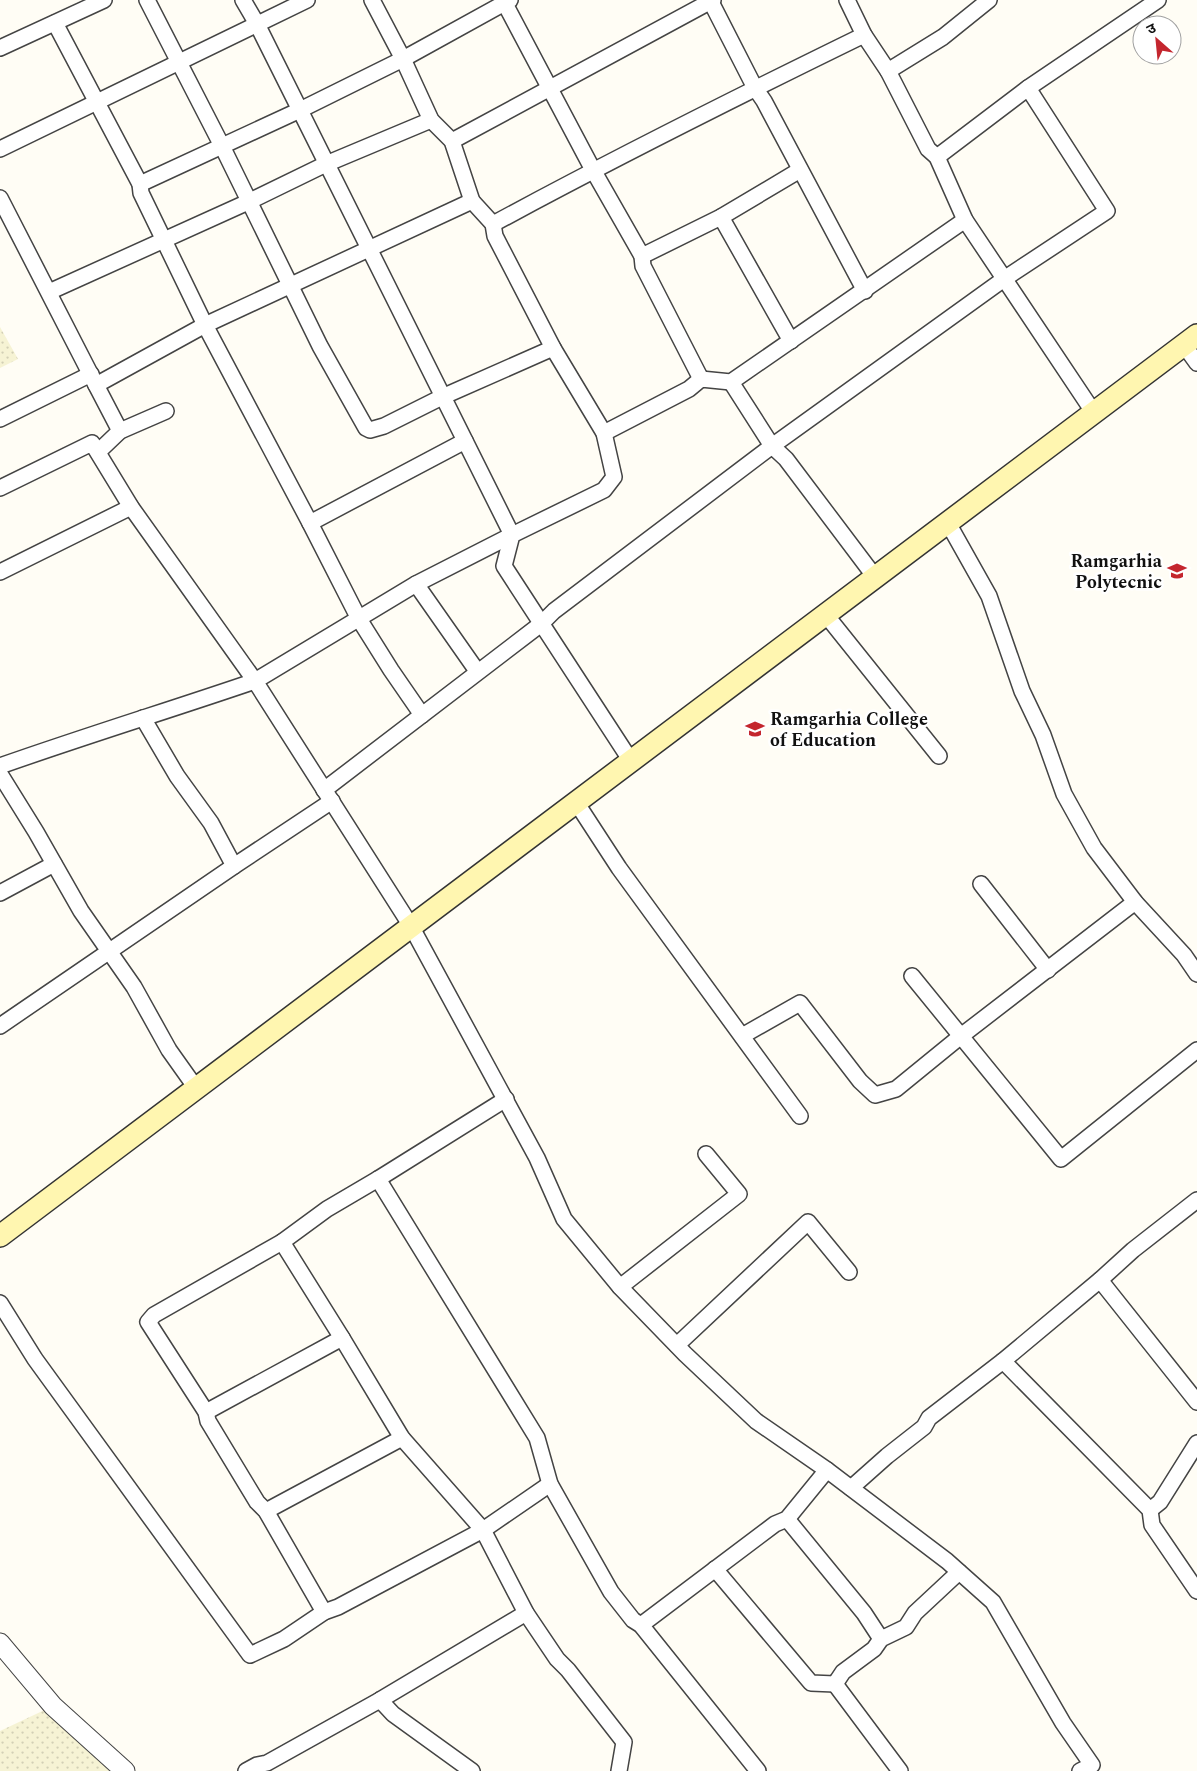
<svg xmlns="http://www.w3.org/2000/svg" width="1197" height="1771" viewBox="0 0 1197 1771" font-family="Spectral,'Noto Sans Devanagari',serif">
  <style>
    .farmland { fill: url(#farmland-dots) }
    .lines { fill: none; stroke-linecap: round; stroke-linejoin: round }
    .minor-casing { stroke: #444; stroke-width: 18 }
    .tertiary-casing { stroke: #444; stroke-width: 21 }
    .secondary-casing { stroke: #333; stroke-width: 24 }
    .minor { stroke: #fff; stroke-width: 15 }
    .tertiary { stroke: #fff; stroke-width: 19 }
    .secondary { stroke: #fff6b0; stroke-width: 21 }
    .labels { text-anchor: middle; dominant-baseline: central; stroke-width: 5; stroke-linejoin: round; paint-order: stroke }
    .poi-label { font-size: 18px; font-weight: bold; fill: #111; stroke: #fff; text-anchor: end }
  </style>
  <defs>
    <pattern id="farmland-dots" width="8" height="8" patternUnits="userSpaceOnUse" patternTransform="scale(1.25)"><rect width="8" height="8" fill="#f6f3d4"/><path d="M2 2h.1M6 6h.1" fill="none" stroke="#d2cfb5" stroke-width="1.8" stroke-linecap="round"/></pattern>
  </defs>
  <rect width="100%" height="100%" fill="#fffdf5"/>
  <g class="farmland">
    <path d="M0,327L18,359L0,368Z"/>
    <path d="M53,1706L125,1771H0V1731Z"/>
  </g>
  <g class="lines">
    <g class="minor-casing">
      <g id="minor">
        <path d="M147,0L222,146L320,346L366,428L370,430L384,426L442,397L553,348"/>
        <path d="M243,0L257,24L512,535L416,584L255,681L411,926L537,1158L564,1219L620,1287L685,1354L756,1421L827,1470L947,1561L993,1602L1063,1723L1092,1765L1080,1771"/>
        <path d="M372,0L403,59L431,120L452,141L472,201L493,224L495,236L553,348L604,433L614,477L604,490L512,535L504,566L631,761"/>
        <path d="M503,0L593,170L642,256L643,266L701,379"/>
        <path d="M710,0L755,88L764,101L865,291"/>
        <path d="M847,0L864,35L888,71L928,149L937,157L965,220L1094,413"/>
        <path d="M55,23L140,184L141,193L205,325L310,523L359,619L391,670L422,715"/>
        <path d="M0,48L104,0"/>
        <path d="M888,71L943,37L989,0"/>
        <path d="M452,141L713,0"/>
        <path d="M0,149L307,0"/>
        <path d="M937,157L1028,88L1158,0"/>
        <path d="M140,184L300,110L403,59L510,0"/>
        <path d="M0,198L96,385"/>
        <path d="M721,217L791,341"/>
        <path d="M493,224C615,158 739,96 864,35"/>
        <path d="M642,256L721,217L800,170"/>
        <path d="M49,292L248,202L326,164L431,120"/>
        <path d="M1184,345L1197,363"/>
        <path d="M731,382L772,446L786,459L875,577"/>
        <path d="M0,419L91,374"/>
        <path d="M120,431L96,385L205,325L472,201"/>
        <path d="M604,433L689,389L701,379L731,382L965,220"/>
        <path d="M98,452L120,431L166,411"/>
        <path d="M0,488L92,443L131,507L255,681C170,710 85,736 0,766"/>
        <path d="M310,523L465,441"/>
        <path d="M948,523L989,596L1022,691L1043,735L1064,794L1094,848L1135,902L1184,955L1197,974"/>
        <path d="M0,572L131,507"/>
        <path d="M416,584L477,671"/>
        <path d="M826,615L939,756"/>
        <path d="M143,718L177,776L211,823L234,866L332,801"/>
        <path d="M0,774L36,832L81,911L134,987L169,1050L196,1088"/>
        <path d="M324,790L541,624L554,611L772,446L1004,279L1107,211L1028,88"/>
        <path d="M576,802L619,868L800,1116"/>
        <path d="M981,884L1048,970"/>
        <path d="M0,893L54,864"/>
        <path d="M912,976L1061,1159L1197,1050"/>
        <path d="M0,1026L234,866"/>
        <path d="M742,1036L800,1003L860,1081L875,1095L896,1089L961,1036L1135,902"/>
        <path d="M378,1179L537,1438L550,1484L611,1592L633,1620L641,1625L758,1771"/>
        <path d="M282,1242L342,1338L402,1438L483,1530L526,1613L557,1659L568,1670L624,1742L619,1771"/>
        <path d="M1100,1280L1197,1402"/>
        <path d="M620,1287L739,1194L706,1154"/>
        <path d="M0,1303L35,1359L250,1655L284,1639L324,1612L338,1607L483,1530L550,1484"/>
        <path d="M677,1345L808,1222L849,1272"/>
        <path d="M1003,1361L1150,1510L1152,1525L1197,1591"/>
        <path d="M206,1412L342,1338"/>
        <path d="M851,1488L887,1456L924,1427L929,1418L1003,1361L1100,1280L1133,1250L1197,1200"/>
        <path d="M1150,1510L1160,1502L1197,1443"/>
        <path d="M266,1511L402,1438"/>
        <path d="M787,1519L864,1613L881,1639"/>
        <path d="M715,1569L811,1683L835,1684L843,1672L874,1649L881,1639L906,1627L915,1613L959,1572"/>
        <path d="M324,1612L266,1511L257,1502L208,1421L206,1412L148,1322L154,1315L282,1242L327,1209L378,1179L506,1099"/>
        <path d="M641,1625L775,1524L787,1519L827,1470"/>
        <path d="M835,1684L900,1771"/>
        <path d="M380,1700L393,1714L472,1771"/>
        <path d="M246,1771L257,1765L267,1763L380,1700L526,1613"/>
      </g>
    </g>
    <g class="tertiary-casing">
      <path id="tertiary" d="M0,1643L53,1706L125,1771"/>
    </g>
    <g class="secondary-casing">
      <path id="secondary" d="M0,1236L1197,335"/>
    </g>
    <use href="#minor" class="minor"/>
    <use href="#tertiary" class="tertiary"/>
    <use href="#secondary" class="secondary"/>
  </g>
  <defs>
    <g id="university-bare" transform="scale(1.5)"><path d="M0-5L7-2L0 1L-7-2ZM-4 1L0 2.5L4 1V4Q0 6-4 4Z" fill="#c4262e" stroke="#fff" stroke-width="2.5" paint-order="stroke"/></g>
  </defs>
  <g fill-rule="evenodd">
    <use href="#university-bare" x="1177" y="571"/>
    <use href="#university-bare" x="755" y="729"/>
  </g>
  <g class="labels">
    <g class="poi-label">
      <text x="1162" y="561">Ramgarhia<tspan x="1162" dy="21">Polytecnic</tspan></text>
      <text x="770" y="719" text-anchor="start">Ramgarhia College<tspan x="770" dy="21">of Education</tspan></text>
    </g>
  </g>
  <g transform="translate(1157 40) rotate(333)"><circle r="24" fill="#ffffff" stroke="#a0a0a0"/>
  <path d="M0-4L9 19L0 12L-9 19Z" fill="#c4262e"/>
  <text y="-8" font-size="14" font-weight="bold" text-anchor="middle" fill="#111111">उ</text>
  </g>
</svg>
